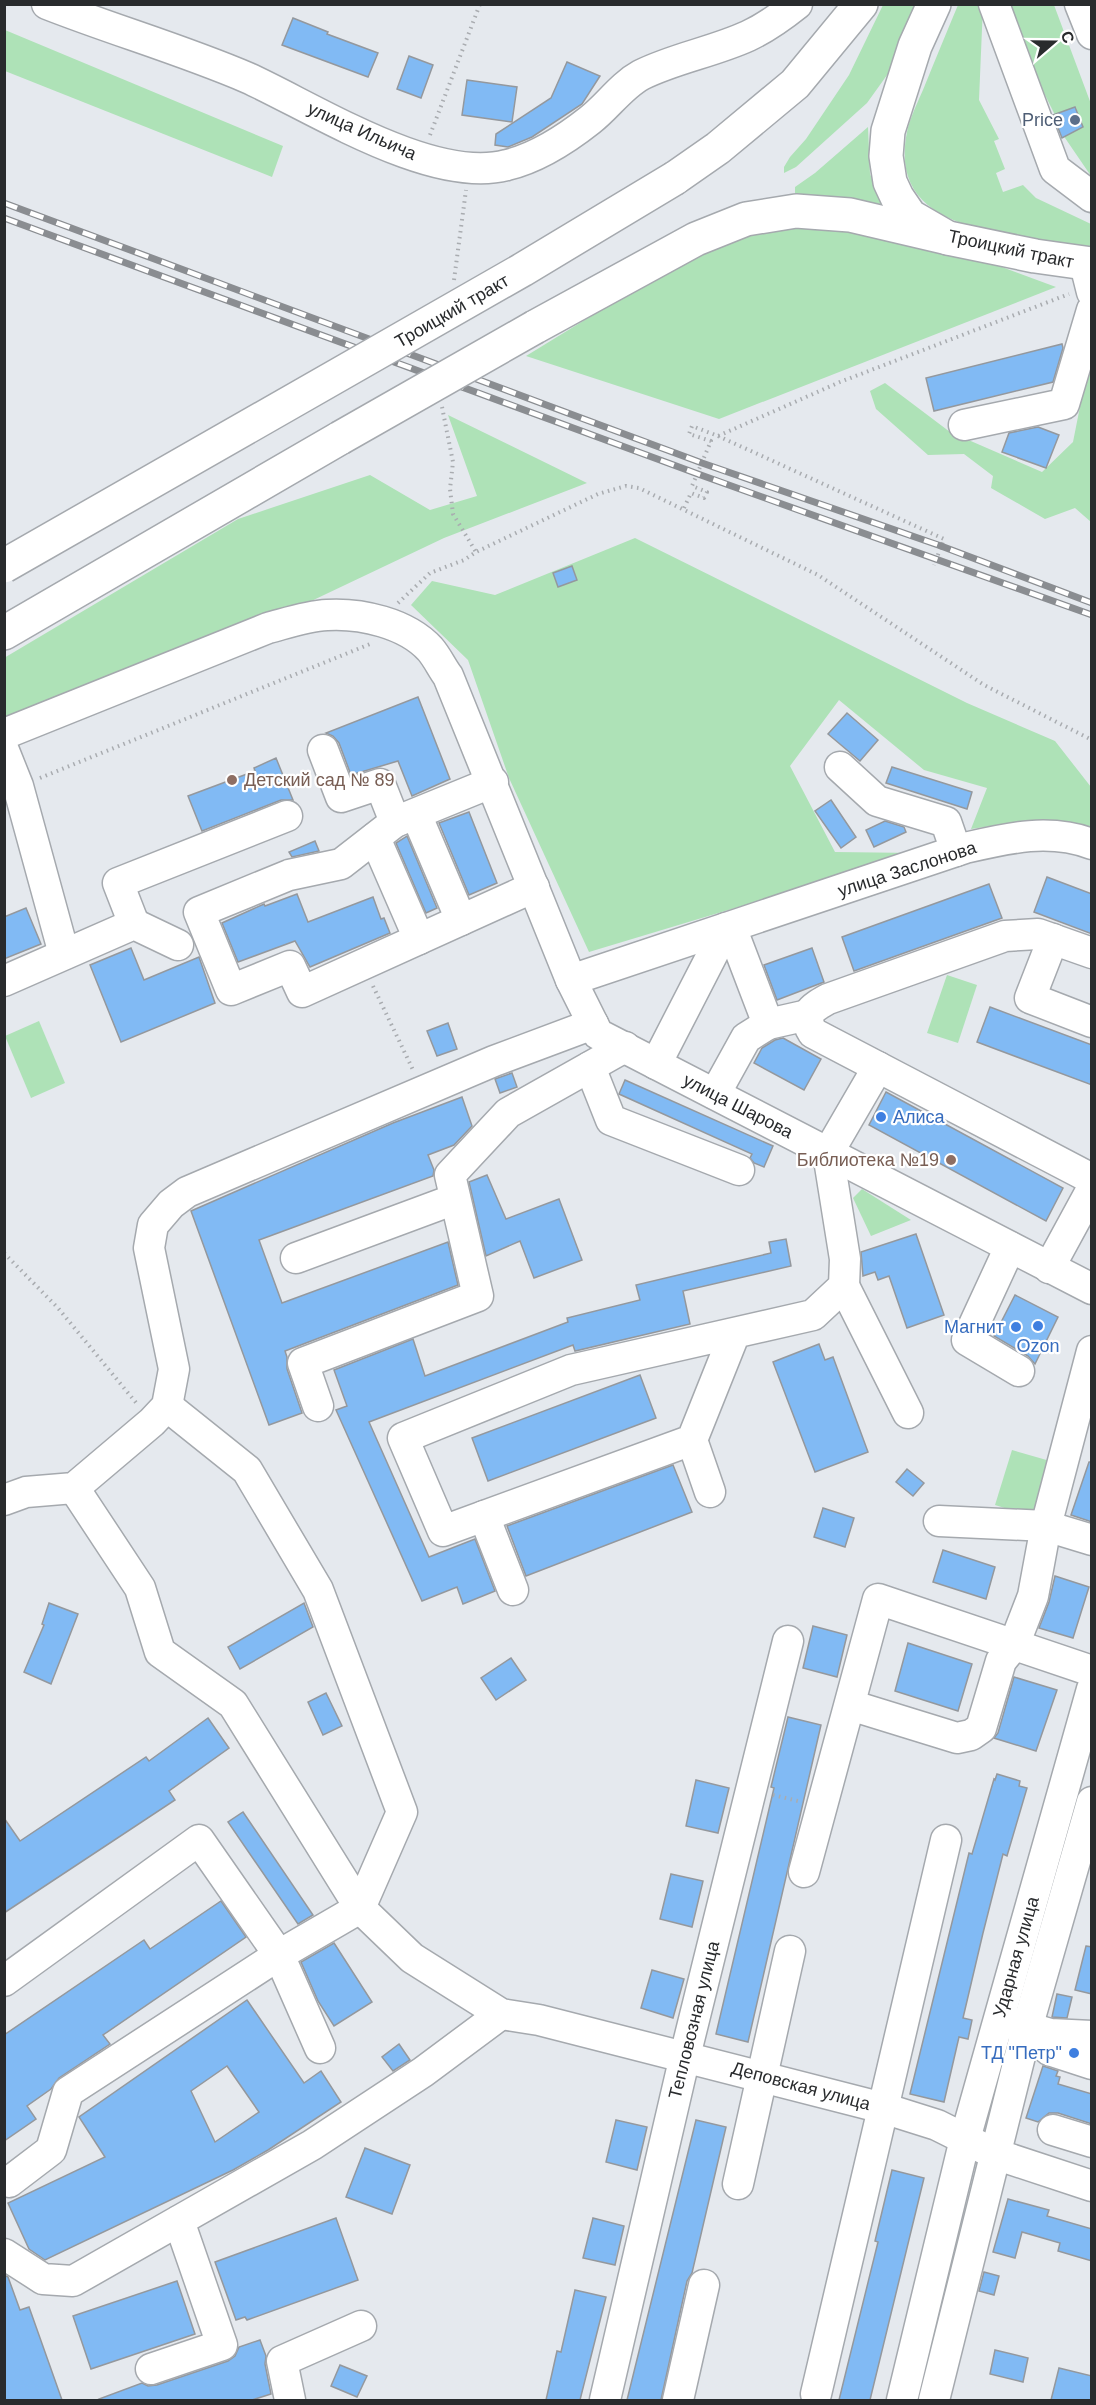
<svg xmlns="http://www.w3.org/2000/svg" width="1096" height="2405" viewBox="0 0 1096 2405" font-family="Helvetica,sans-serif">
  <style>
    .green { fill: #aee2b7 }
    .building { fill: #81baf4; stroke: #94989d; stroke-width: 1.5; fill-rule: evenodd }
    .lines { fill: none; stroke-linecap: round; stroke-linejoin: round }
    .minor-casing { stroke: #a5a9ae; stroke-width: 33 }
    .major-casing { stroke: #a5a9ae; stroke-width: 36 }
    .path { stroke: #a9acb0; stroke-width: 4; stroke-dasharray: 1.5 4.5; stroke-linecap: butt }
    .minor { stroke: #fff; stroke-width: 30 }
    .major { stroke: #fff; stroke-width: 33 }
    .rail-casing { stroke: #8a8d91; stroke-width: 7 }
    .rail { stroke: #fff; stroke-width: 4.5; stroke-dasharray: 14; stroke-linecap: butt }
    .major-bridge-casing { stroke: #a5a9ae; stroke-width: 36; stroke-linecap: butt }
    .major-bridge { stroke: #fff; stroke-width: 33 }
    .service-dot { fill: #5c6f8a; stroke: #fff; stroke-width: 2 }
    .education-dot { fill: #8d6e63; stroke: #fff; stroke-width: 2 }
    .shop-dot { fill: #3f7fe0; stroke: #fff; stroke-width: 2 }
    .labels { text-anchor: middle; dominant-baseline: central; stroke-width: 4.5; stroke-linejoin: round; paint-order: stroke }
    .service-label { font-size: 18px; fill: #4e5e75; stroke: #fff; text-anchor: end }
    .street-label { font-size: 18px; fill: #292b2d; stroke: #fff }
    .education-label { font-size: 18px; fill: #785e54; stroke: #fff; text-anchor: start }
    .shop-label { font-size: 18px; fill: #366cbe; stroke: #fff; text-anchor: end }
  </style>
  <rect width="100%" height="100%" fill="#e5e9ee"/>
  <g class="green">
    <path d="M883,5H924L900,57L867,103L796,167L784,173V167L790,157L806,139L849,75Z"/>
    <path d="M958,5H983L979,100L999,139L994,141L1005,169L996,173L1003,192L1023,185L1036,198L1091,224V246C1055,249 1018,240 983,230C931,216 895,193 907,132C910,117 919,100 925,85C936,58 947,31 958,5Z"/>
    <path d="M1005,5H1054L1091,104V176L1063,135L1083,127L1076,108L1055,115L1019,43Z"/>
    <path d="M5,30L283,146L272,177L5,71Z"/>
    <path d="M868,127L870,174L885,212L799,200L795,194V187L815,173Z"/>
    <path d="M825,226L983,260L1056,287L719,419L526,356L658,275L704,249L771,227Z"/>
    <path d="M1091,351V522L1075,508L1045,519L991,488L993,476L964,454L928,455L876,409L870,391L885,383L950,432L1042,472L1073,442Z"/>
    <path d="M448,415L587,483L444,538L305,604L5,723L4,658L238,519L370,475L430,510L477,496Z"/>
    <path d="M635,538L967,703L1055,741L1091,787V829C1053,815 1011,823 971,829L987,788L924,770L839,700L790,766L835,852L917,853L589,952L509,778L468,660L411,605L432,581L495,595Z"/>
    <path d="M947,975L977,985L958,1043L927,1033Z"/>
    <path d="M39,1021L65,1083L31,1098L5,1036Z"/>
    <path d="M862,1189L911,1220L871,1236L853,1198Z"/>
    <path d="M1012,1450L1050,1461L1033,1517L995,1505Z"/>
  </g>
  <g class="building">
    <path d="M293,18L328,32L327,34L378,53L368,77L282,45Z"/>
    <path d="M409,56L433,65L421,98L397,89Z"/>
    <path d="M567,62L600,76L582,104L532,137L508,147L495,145L496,134L551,98Z"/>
    <path d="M467,80L517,87L512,122L462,115Z"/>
    <path d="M1075,107L1083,127L1062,138L1053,115Z"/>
    <path d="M1062,344L1063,348L1053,382L934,411L926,378Z"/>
    <path d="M1038,427L1059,435L1046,468L1002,452L1009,433Z"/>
    <path d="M572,566L577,580L558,587L553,573Z"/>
    <path d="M418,697L450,779L412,796L398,761L351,775L339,743L333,736L326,733Z"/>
    <path d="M847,713L878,740L860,761L828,734Z"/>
    <path d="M276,758L293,800H281L202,831L188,796L255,771L254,768Z"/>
    <path d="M892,767L972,792L967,809L886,783Z"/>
    <path d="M831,800L856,837L841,848L815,811Z"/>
    <path d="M469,812L497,883L469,895L439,823Z"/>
    <path d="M885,821L904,827L906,832L874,847L866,830Z"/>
    <path d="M407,836L437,908L426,913L396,843Z"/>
    <path d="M315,841L319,851L292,857L289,852Z"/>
    <path d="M1047,877L1092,894V934L1034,912Z"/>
    <path d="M989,884L1002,918L854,971L842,937Z"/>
    <path d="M297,894L308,922L373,897L381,919L384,918L390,933L310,967L295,941L238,962L222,923L264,904L265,906Z"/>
    <path d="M26,908L41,944L4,959V917Z"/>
    <path d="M131,948L144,980L199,957L215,1003L121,1042L90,965Z"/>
    <path d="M812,948L824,982L777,1000L764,965Z"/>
    <path d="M990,1007L1092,1045V1085L977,1042Z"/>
    <path d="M448,1023L457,1049L437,1056L427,1031Z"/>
    <path d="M783,1038L821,1059L804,1090L754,1063L762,1048L775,1040Z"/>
    <path d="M512,1073L517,1087L500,1093L495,1079Z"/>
    <path d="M625,1080L773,1146L764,1167L754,1163L750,1158L752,1154L619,1094Z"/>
    <path d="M886,1092L1063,1188L1046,1221L869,1125Z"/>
    <path d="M462,1097L472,1126L454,1145L428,1155L434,1170L433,1176L259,1240L282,1303L448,1242L458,1285L285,1351L287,1357V1369L302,1413L269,1425L191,1211L393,1123Z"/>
    <path d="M487,1175L506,1219L559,1199L582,1260L534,1278L520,1241L486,1256L469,1182Z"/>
    <path d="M916,1234L944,1315L907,1328L889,1276L878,1280L875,1272L863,1276L861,1252Z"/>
    <path d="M786,1239L791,1266L683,1291L690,1324L575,1351L573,1345L369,1422L429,1557L475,1539L495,1591L463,1604L457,1587L422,1601L336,1410L347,1406L334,1370L413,1339L425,1376L568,1322L567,1318L640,1300L636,1285L771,1253L769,1242Z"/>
    <path d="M1015,1295L1058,1317L1035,1364L1028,1356L994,1336Z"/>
    <path d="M819,1344L825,1360L833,1357L868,1452L815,1472L773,1362Z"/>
    <path d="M640,1375L656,1418L488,1481L472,1438Z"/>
    <path d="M1089,1462H1092V1522L1071,1515Z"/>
    <path d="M673,1465L692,1512L526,1576L507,1526Z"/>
    <path d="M907,1469L924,1483L913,1496L896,1482Z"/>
    <path d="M823,1508L854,1518L845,1547L814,1537Z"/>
    <path d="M943,1550L995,1567L986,1599L933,1582Z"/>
    <path d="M1055,1576L1089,1587L1073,1638L1039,1628L1049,1602Z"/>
    <path d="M49,1603L78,1614L51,1684L24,1672L44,1625L42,1624Z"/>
    <path d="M304,1603L313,1627L240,1669L228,1647Z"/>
    <path d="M813,1626L847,1635L837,1677L803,1668Z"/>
    <path d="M908,1643L972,1664L958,1711L895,1691Z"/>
    <path d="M511,1658L526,1680L496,1700L481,1678Z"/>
    <path d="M1014,1677L1057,1690L1036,1751L994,1738L998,1733Z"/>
    <path d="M326,1693L342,1726L323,1735L308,1702Z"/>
    <path d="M788,1717L821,1725L748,2042L716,2034L774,1788L771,1787Z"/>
    <path d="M208,1718L229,1748L169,1791L175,1800L4,1913V1818L20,1841L146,1757L149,1761Z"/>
    <path d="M997,1774L1020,1781L1019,1786L1027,1788L1007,1856L1003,1854L983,1933L963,2018L972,2020L968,2039L959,2037L944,2102L910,2094L969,1853L972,1854L994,1779L995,1780Z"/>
    <path d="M696,1780L729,1788L718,1833L686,1826Z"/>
    <path d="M243,1812L313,1915L298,1924L228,1822Z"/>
    <path d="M671,1874L703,1881L692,1927L660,1919Z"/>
    <path d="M221,1901L246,1937L103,2035L110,2044L59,2078L51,2089L27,2106L36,2119L4,2141V2035L144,1940L150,1949Z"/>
    <path d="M334,1943L372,2002L334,2026L318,2001L301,1962Z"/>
    <path d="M1086,1946L1092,1947V1994L1075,1990Z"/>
    <path d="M652,1970L684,1979L673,2018L641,2008Z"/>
    <path d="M1057,1994L1072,1997L1067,2018L1052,2017Z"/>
    <path d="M247,2000L304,2083L321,2071L341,2102L268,2150L233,2170L45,2260L29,2249L8,2203L105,2157L79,2117ZM227,2066L259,2112L215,2142L191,2091Z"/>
    <path d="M399,2044L410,2060L393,2071L382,2057Z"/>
    <path d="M1043,2066L1058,2071L1056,2076L1060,2077L1058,2084L1092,2094V2124L1058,2113H1049L1038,2122L1026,2118Z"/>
    <path d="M616,2120L647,2127L637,2170L606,2162Z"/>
    <path d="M696,2120L726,2127L692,2273L687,2281L661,2400H627Z"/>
    <path d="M365,2148L410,2165L392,2214L346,2197Z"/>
    <path d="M892,2170L924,2178L870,2400H839L878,2242L875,2241Z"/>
    <path d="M1008,2199L1049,2210L1047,2216L1092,2229V2261L1058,2251L1060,2243L1022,2232L1015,2258L993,2252Z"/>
    <path d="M336,2218L358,2280L247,2320L245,2317L236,2320L215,2262Z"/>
    <path d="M593,2218L624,2226L615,2265L583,2258Z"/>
    <path d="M984,2272L999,2276L994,2295L979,2291Z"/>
    <path d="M4,2275L8,2277L20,2310L29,2307L62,2400H4Z"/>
    <path d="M177,2281L195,2334L91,2369L73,2316Z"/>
    <path d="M575,2290L606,2297L580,2400H546L557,2351L561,2352Z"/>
    <path d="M260,2340L266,2356L265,2364L271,2394L252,2400H100L99,2399L142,2383L148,2386L157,2385L228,2361L235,2356L239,2347Z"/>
    <path d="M995,2350L1028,2358L1023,2382L990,2374Z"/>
    <path d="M340,2365L367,2376L357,2397L331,2386Z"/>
    <path d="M1059,2368L1092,2376V2400H1051Z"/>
  </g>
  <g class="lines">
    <g class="minor-casing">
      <g id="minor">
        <path d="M47,4C113,30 183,50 248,78C314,108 433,185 507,165C536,158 566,139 590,120C608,106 621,86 641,75C675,58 713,52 748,36C765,28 782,16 797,4"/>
        <path d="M994,4L1055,169L1092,197"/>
        <path d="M1080,4L1092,34"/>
        <path d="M1085,264L1092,292"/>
        <path d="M964,425L1064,404L1092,310"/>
        <path d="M4,734L268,628C287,623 307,616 327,615C361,613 406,623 430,649C437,657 442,668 448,676L571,980L598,1034L1092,1289"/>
        <path d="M323,750L341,797L380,784L395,822"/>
        <path d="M4,751L18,786L64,954"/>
        <path d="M840,767L877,801L946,822L956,851"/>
        <path d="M493,782L395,822L341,864L289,875L199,912L231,990L290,966L302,992L534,887"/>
        <path d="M416,814L461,920"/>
        <path d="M375,838L419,939"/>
        <path d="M134,924L118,883L287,816"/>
        <path d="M731,927L768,1024L808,1015"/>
        <path d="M1053,939L1030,998L1092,1022"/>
        <path d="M1092,953L1038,934L1005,936L828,999C812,1008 801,1014 813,1033L1092,1179"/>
        <path d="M571,980L965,848C1008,838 1049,828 1092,844"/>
        <path d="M4,981L134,924L178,945"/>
        <path d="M656,1064L726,928"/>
        <path d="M590,1067L611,1120L739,1170"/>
        <path d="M715,1094L746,1038L768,1024"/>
        <path d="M1010,1247L967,1340L1019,1371"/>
        <path d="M296,1258L455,1199"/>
        <path d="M1049,1268L1092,1189"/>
        <path d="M844,1286L908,1413"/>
        <path d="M734,1335L692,1440L443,1531L403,1438L571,1370L813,1315L844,1286L845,1259L828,1153L878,1067"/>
        <path d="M318,1406L303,1363L478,1296L450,1175L508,1113L625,1047"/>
        <path d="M692,1440L710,1492"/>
        <path d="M74,1488L140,1588L160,1652L233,1704L360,1908L412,1958L501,2014L539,2020L883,2108L937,2125L995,2154L1092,2186"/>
        <path d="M4,1500L26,1492L74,1488L152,1422L167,1406L174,1369L149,1248L153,1225L171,1204L187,1192L494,1061L593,1024"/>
        <path d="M484,1516L513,1590"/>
        <path d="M939,1521L1046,1526L1092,1540"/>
        <path d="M850,1705L957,1738L971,1735L981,1728L1001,1661L1014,1645L1033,1596L1046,1526L1092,1351"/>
        <path d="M804,1872L878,1599L1092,1671"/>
        <path d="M4,1981L199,1840L279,1955L320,2048"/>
        <path d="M1009,2022L1050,2034L1092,2036"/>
        <path d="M1032,2032L1049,2050L1092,2064"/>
        <path d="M1053,2130L1092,2142"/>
        <path d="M9,2182L51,2150L68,2092L279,1955L360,1908L402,1812L318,1590L247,1470L167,1406"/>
        <path d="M738,2184L790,1951"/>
        <path d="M4,2254L43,2279L73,2281L312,2145L423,2072L501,2014"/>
        <path d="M151,2369L222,2345L179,2221"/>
        <path d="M816,2394L946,1840"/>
        <path d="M290,2400L282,2361L361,2326"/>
        <path d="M605,2400L685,2056L788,1641"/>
        <path d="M678,2400L704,2285"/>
        <path d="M902,2400L965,2139L1092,1689"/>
        <path d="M934,2400L1027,2028L1092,1802"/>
      </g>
    </g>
    <g class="major-casing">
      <g id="major">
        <path d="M934,4L915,46L888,131L886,156L890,182L897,197L910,216L948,238L1035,256L1092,264"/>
        <path d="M675,178L718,148L795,84L861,4"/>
        <path d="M535,327L696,239L746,219L796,211L850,215L948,238"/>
        <path d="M4,633L340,438"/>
      </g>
    </g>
    <g class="path">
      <path d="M430,135L480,4"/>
      <path d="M454,280L466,190"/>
      <path d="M442,407L453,462L450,489L453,514L476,552"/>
      <path d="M718,436L944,539L934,565"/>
      <path d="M684,508L691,493L704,498L707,492L692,486L711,441L689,434L692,426L718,436L840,382L1069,294"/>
      <path d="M398,603L430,573L464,560L476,552L598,494L626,486L639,488L818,575L984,685L1092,740"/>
      <path d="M40,778L370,644"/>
      <path d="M373,986L414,1072"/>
      <path d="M4,1253L58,1308L138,1405"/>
      <path d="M773,1795L798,1801"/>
    </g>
    <use href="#minor" class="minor"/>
    <use href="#major" class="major"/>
    <g class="rail-casing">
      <g id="rail">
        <path d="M4,203L702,463L941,546L1092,603"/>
        <path d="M4,218L698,474L1092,615"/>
      </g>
    </g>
    <use href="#rail" class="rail"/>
    <g class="major-bridge-casing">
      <g id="major-bridge">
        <path d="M340,438L535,327"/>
        <path d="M4,566L522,270L675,178"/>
      </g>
    </g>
    <use href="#major-bridge" class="major-bridge"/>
  </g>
  <circle class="service-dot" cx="1075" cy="120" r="6"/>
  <g class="education-dot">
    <circle cx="232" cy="780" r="6"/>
    <circle cx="951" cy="1160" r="6"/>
  </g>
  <g class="shop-dot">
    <circle cx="881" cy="1117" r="6"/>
    <circle cx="1038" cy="1326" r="6"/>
    <circle cx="1016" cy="1327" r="6"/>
    <circle cx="1074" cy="2053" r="6"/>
  </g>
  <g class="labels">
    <g class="service-label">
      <text x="1063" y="120">Price</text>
    </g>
    <g class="street-label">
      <text transform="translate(362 131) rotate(24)">улица Ильича</text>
      <text transform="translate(1011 249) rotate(12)">Троицкий тракт</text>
      <text transform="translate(452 311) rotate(-30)">Троицкий тракт</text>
      <text transform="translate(907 869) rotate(-18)">улица Заслонова</text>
      <text transform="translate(738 1106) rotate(27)">улица Шарова</text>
      <text transform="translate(1016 1957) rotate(-74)">Ударная улица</text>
      <text transform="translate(694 2020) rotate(-76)">Тепловозная улица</text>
      <text transform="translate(801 2086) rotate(15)">Деповская улица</text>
    </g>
    <g class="education-label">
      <text x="244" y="780">Детский сад № 89</text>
      <text x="939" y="1160" text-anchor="end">Библиотека №19</text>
    </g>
    <g class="shop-label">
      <text x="893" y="1117" text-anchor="start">Алиса</text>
      <text x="1004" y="1327">Магнит</text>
      <text x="1038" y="1346" text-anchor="middle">Ozon</text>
      <text x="1062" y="2053">ТД "Петр"</text>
    </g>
  </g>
  <rect width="1096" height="2405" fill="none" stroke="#292b2d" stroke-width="12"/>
  <g transform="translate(1054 42) rotate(70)" stroke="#ffffff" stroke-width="4.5" paint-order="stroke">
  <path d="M0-4.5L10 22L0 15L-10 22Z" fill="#292b2d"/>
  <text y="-9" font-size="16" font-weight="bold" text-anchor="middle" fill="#292b2d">С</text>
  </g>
</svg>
